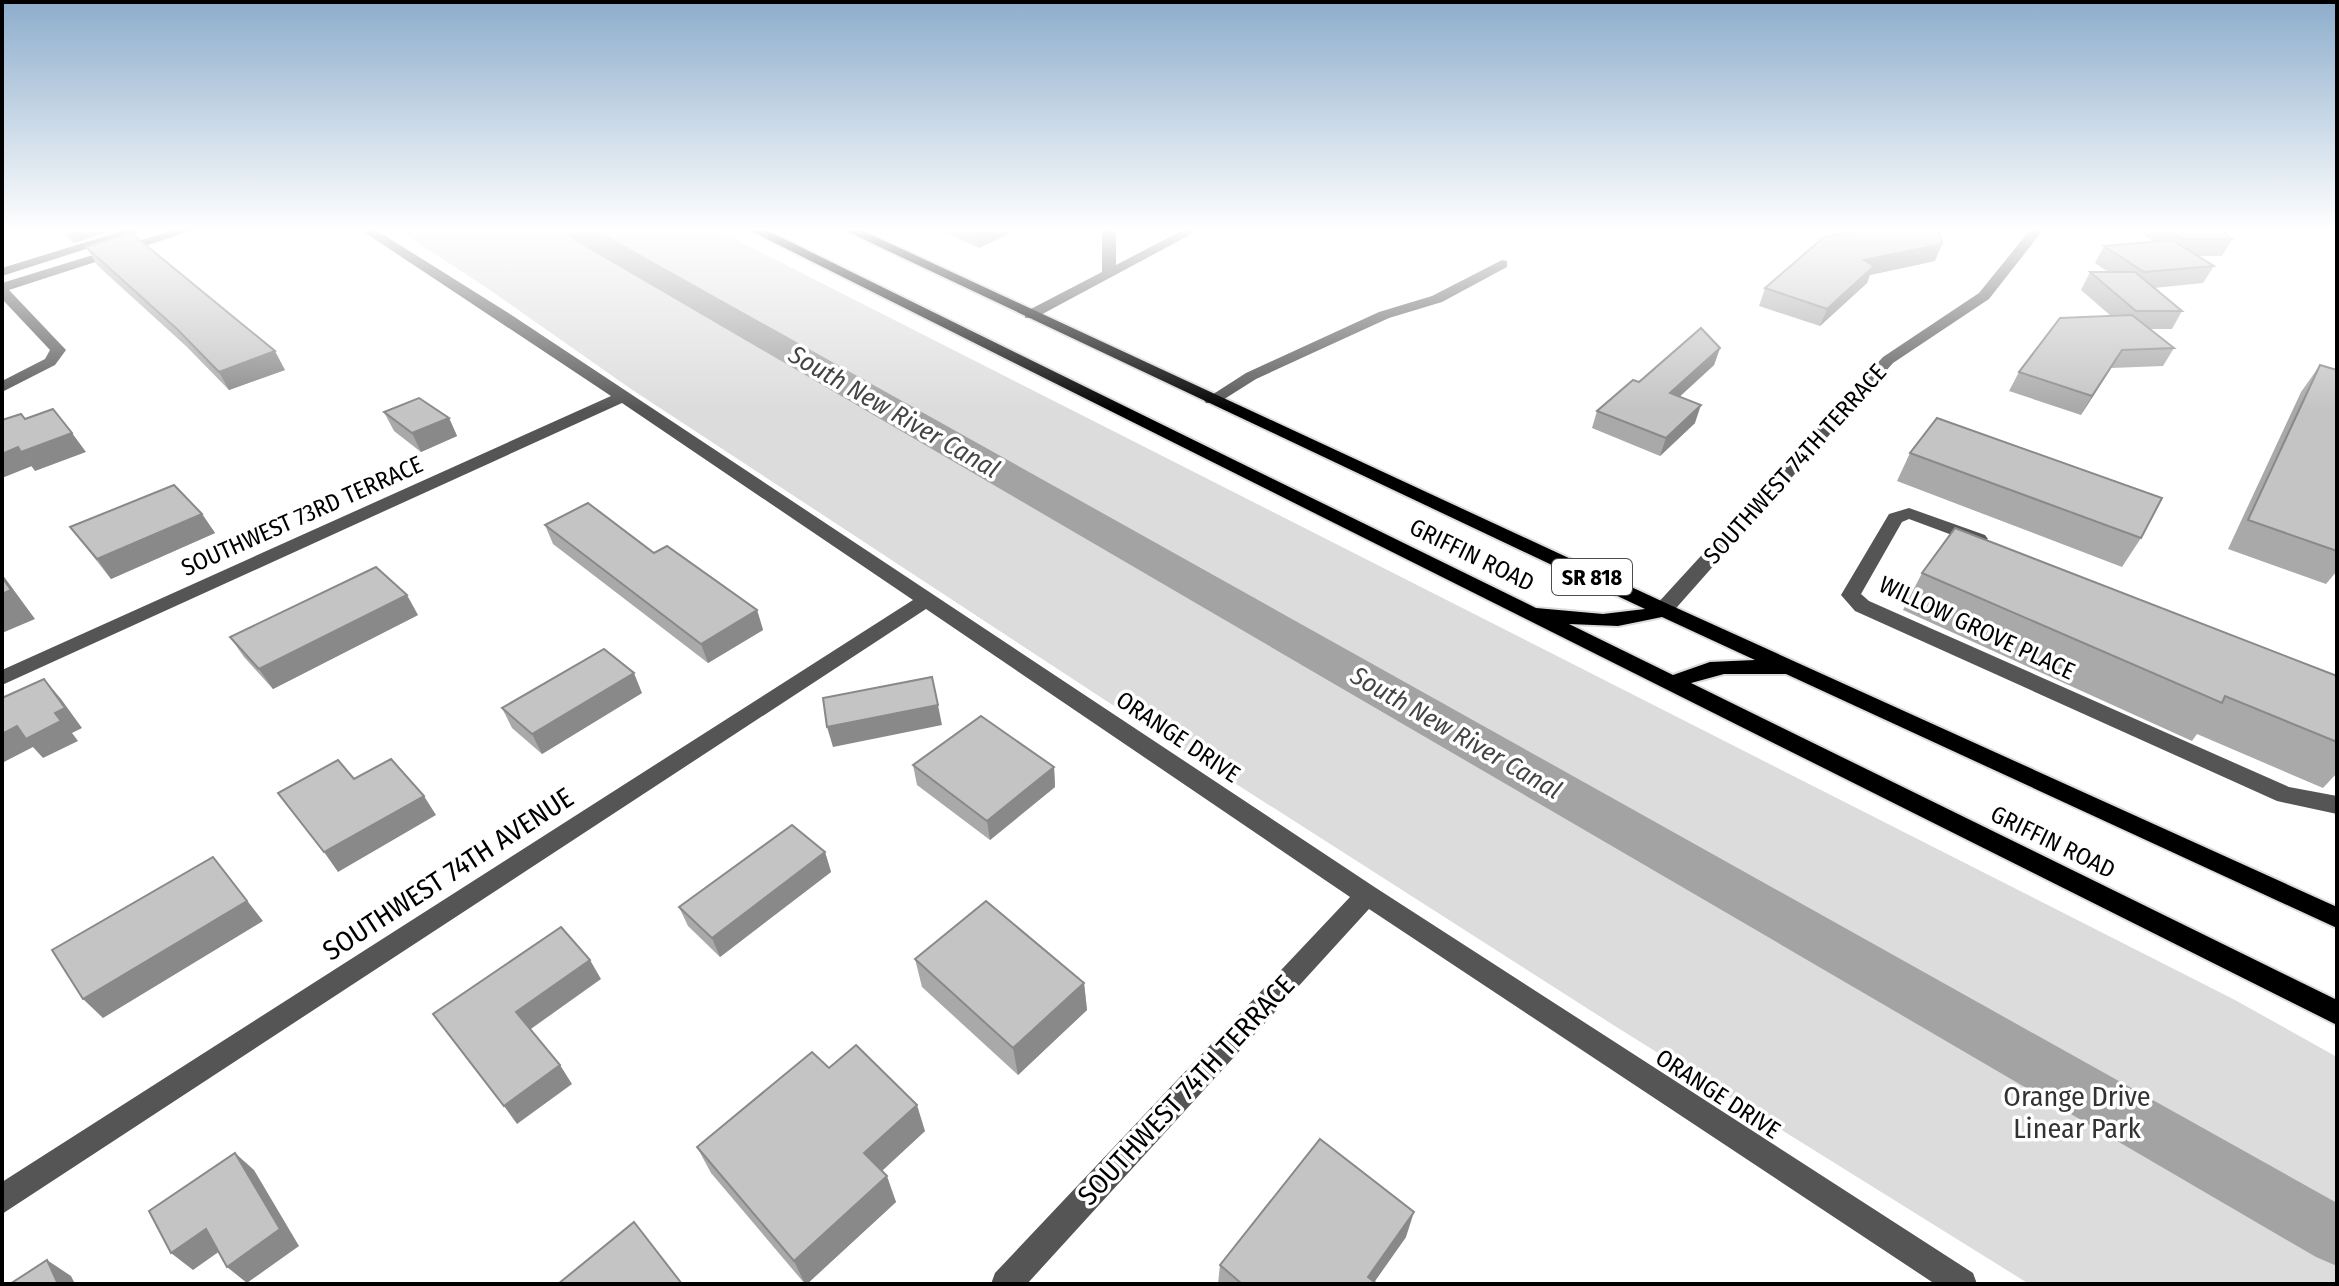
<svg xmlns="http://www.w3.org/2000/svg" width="2339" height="1286" viewBox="0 0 2339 1286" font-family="'Fira Sans Condensed',sans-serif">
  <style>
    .green { fill: #dcdcdc }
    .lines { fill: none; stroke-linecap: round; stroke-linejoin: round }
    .canal { fill: #a3a3a3; fill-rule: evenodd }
    .major-casing { stroke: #dbdbdb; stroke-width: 4 }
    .minor { fill: #555; fill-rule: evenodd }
    .major { fill: #000; fill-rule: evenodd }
    .wall { fill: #a9a9a9 }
    .shaded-wall { fill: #898989 }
    .building { fill: #c4c4c4; stroke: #898989; stroke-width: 2 }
    .labels { text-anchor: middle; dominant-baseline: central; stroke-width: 7; stroke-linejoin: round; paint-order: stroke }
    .shield { fill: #fff; stroke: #4c4c4c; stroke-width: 2 }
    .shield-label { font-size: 22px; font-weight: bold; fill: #000 }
    .street-label { font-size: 24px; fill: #000; stroke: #fff }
    .water-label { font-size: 26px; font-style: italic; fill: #444; stroke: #fff }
    .near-street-label { font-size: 28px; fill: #000; stroke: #fff }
    .near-park-label { font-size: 28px; fill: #333; stroke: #fff }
  </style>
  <rect width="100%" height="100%" fill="#fff"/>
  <path class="green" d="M398,230H717L2235,1000L2337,1057V1284H2029L1618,1028L1111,704L631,389L487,288Z"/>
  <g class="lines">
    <path class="canal" d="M563,230H596L2337,1203V1266L2316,1257L567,236Z"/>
    <g class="major-casing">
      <path id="major" d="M749,230H766L1536,608L1603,614L1645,609L844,230H861L1670,605L2337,907V928L1786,674H1724L1691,683L2337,1000V1025ZM1662,617L1755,660L1710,662L1673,675L1569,624L1618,626Z"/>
    </g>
    <g class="minor">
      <path d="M125,230H145L2,276V268Z"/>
      <path d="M174,230H194L9,290L66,350L55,365L2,392V381L45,359L50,350L2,299V283Z"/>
      <path d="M361,230H376L513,316L1376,888L1973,1273L1977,1284H1935L1369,909L1027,1284H991L995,1273L1350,897L926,609L2,1214V1182L913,600L622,403L2,685V670L611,396Z"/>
      <path d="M1102,230H1116V265L1183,230H1199L1035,318H1025V312L1102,272Z"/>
      <path d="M2030,230H2043L1989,299L1893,363L1670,615H1656L1653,610L1656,605L1883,357L1979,293Z"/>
      <path d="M1502,260L1507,261V267L1442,302L1389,318L1256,379L1218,403H1206L1204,400L1246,373L1379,312L1432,296Z"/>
      <path d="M1909,508L1985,535L1988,539L1979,545L1909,519L1902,522L1861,594L1869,601L2289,787L2337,796V814L2277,801L1855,611L1841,595L1889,514Z"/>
    </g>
    <use href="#major" class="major"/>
  </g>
  <g class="wall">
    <path d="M60,230H114L74,243Z"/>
    <path d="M940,230H1017L979,248Z"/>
    <path d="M2139,230H2220L2232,239L2222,256H2198L2214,266L2203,283L2154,288L2182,311L2172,329H2150L2174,348L2163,366L2111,368L2081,415L2009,391L2019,372L2111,316L2081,290L2090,272H2108L2095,263L2104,246L2153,242Z"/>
    <path d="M86,247L285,370L229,390L187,347L97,265Z"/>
    <path d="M1935,261L1870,275L1867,283L1820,326L1759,306L1765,288Z"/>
    <path d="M1720,348L1714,365L1679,397L1695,423L1660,456L1592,428L1597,411L1639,382Z"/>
    <path d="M2320,365L2337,370V571L2326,584L2228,549L2301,392Z"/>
    <path d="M384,412L449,418L457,436L421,452L394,431Z"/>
    <path d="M1910,453L2141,538L2122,567L1897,481Z"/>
    <path d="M202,514L215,533L111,579L70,527Z"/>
    <path d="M545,525L654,553L757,610L763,630L708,663L553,544Z"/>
    <path d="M1922,573L2337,676V773L2323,788L2197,734L2192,741L1903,610Z"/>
    <path d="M418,615L273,689L244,657L230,637Z"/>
    <path d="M642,693L542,754L512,728L502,708Z"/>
    <path d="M913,765L1054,767L1055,787L990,840L917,785Z"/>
    <path d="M825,852L831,872L720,957L688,926L679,907Z"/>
    <path d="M915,959L1084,983L1087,1010L1018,1075L922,987Z"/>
    <path d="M829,1068L925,1131L882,1171L896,1202L807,1284H805L711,1173L697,1147Z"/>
    <path d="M1406,1237L1374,1282L1377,1284H1218L1220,1265Z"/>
  </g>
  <g class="shaded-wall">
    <path d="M66,230H114L74,243Z"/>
    <path d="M977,230H1017L979,248Z"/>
    <path d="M1942,244L1935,261L1870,275L1867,283L1820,326L1827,309L1864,260Z"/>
    <path d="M1720,348L1714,365L1664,411L1670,393Z"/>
    <path d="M2122,350L2111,368L2081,415L2092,396Z"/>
    <path d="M275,351L285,370L229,390L219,372Z"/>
    <path d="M1701,405L1695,423L1660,456L1666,438Z"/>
    <path d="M449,418L457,436L421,452L412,433Z"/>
    <path d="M72,433L86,452L35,471L21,452Z"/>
    <path d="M18,447L32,466L2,478V454Z"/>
    <path d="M202,514L215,533L111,579L97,559Z"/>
    <path d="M2,574L35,619L2,633Z"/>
    <path d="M407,595L418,615L273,689L259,669Z"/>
    <path d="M757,610L763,630L708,663L701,644Z"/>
    <path d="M634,673L642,693L542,754L532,734Z"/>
    <path d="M44,679L61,699L82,728L72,733L78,741L43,758L33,747L2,763V734L17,726L55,713Z"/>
    <path d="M938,705L942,725L833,747L827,727Z"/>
    <path d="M1054,767L1055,787L990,840L987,821Z"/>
    <path d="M424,796L436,815L338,872L324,852Z"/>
    <path d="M825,852L831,872L720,957L712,938Z"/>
    <path d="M213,857L263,921L103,1018L83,999Z"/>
    <path d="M590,960L601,979L528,1031L516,1012Z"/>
    <path d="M1084,983L1087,1010L1018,1075L1013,1048Z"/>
    <path d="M560,1065L572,1084L517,1124L504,1106Z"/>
    <path d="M917,1105L925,1131L873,1179L864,1153Z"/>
    <path d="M235,1153L254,1170L299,1246L247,1283L227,1267Z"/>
    <path d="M887,1176L896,1202L807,1284H805L794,1261Z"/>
    <path d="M1414,1212L1406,1237L1373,1284L1368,1277Z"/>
    <path d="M206,1229L227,1246L193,1270L171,1253Z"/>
    <path d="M47,1260L71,1276L75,1284H58Z"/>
  </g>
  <g class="building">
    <path d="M1864,230H1939L1942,244L1864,260L1874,266L1827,309L1765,288L1824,237Z"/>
    <path d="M2169,230H2220L2232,239H2181Z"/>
    <path d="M131,233L275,351L219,372L177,329L86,247Z"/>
    <path d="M2172,240L2214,266L2144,272L2104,246Z"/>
    <path d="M2090,272H2135L2182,311H2136Z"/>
    <path d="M2132,315L2174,348L2122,350L2092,396L2019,372L2060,318Z"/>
    <path d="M1701,328L1720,348L1670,393L1701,405L1666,438L1597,411L1633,380L1639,382Z"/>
    <path d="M2320,365L2337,370V551L2248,520Z"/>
    <path d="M419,398L449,418L412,433L384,412Z"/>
    <path d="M53,409L72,433L21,452L18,447L2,454V420L21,414L25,419Z"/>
    <path d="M1937,418L2162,498L2141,538L1910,453Z"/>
    <path d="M174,485L202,514L97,559L70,527Z"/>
    <path d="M588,503L654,553L667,546L757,610L701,644L545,525Z"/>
    <path d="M1955,528L2337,676V742L2225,696L2222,703L1922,573Z"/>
    <path d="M376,567L407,595L259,669L230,637Z"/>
    <path d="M2,577L11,590L2,594Z"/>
    <path d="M604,649L634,673L532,734L502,708Z"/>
    <path d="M932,677L938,705L827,727L823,698Z"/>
    <path d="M44,679L65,708L55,713L61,721L26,739L17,726L2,734V698Z"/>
    <path d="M981,716L1054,767L987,821L913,765Z"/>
    <path d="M391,759L424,796L324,852L278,793L338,760L354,779Z"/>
    <path d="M792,825L825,852L712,938L679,907Z"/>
    <path d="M213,857L247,901L83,999L52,950Z"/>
    <path d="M986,901L1084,983L1013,1048L915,959Z"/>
    <path d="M561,927L590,960L516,1012L560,1065L504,1106L433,1014Z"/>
    <path d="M856,1045L917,1105L864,1153L887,1176L794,1261L697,1147L812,1052L829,1068Z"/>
    <path d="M1320,1139L1414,1212L1368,1277L1377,1284H1242L1220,1265Z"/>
    <path d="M235,1153L280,1229L227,1267L206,1229L171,1253L149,1211Z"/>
    <path d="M634,1222L682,1284H558Z"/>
    <path d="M47,1260L58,1284H10Z"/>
  </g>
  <linearGradient id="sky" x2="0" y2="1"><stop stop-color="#8cadcc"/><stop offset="0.56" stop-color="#fff"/><stop offset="1" stop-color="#fff" stop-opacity="0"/></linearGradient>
  <rect width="2339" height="410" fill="url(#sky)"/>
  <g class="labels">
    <rect class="shield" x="1552" y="559" width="80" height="36" rx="6"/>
    <g class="shield-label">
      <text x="1592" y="577">SR 818</text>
    </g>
    <g class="street-label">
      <text transform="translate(1795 464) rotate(-48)">SOUTHWEST 74TH TERRACE</text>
      <text transform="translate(302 516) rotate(-24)">SOUTHWEST 73RD TERRACE</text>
      <text transform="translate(1472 555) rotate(26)">GRIFFIN ROAD</text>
      <text transform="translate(1977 628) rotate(25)">WILLOW GROVE PLACE</text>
      <text transform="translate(1178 737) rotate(34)">ORANGE DRIVE</text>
      <text transform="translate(2053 842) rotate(26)">GRIFFIN ROAD</text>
      <text transform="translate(1718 1094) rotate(33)">ORANGE DRIVE</text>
    </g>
    <g class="water-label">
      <text transform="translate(894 412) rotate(30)">South New River Canal</text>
      <text transform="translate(1456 733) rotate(30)">South New River Canal</text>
    </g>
    <g class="near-street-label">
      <text transform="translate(448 874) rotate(-33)">SOUTHWEST 74TH AVENUE</text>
      <text transform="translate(1186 1090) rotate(-47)">SOUTHWEST 74TH TERRACE</text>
    </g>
    <g class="near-park-label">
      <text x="2077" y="1096">Orange Drive<tspan x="2077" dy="32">Linear Park</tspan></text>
    </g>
  </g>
  <rect width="2339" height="1286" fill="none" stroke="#000000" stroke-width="8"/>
</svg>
